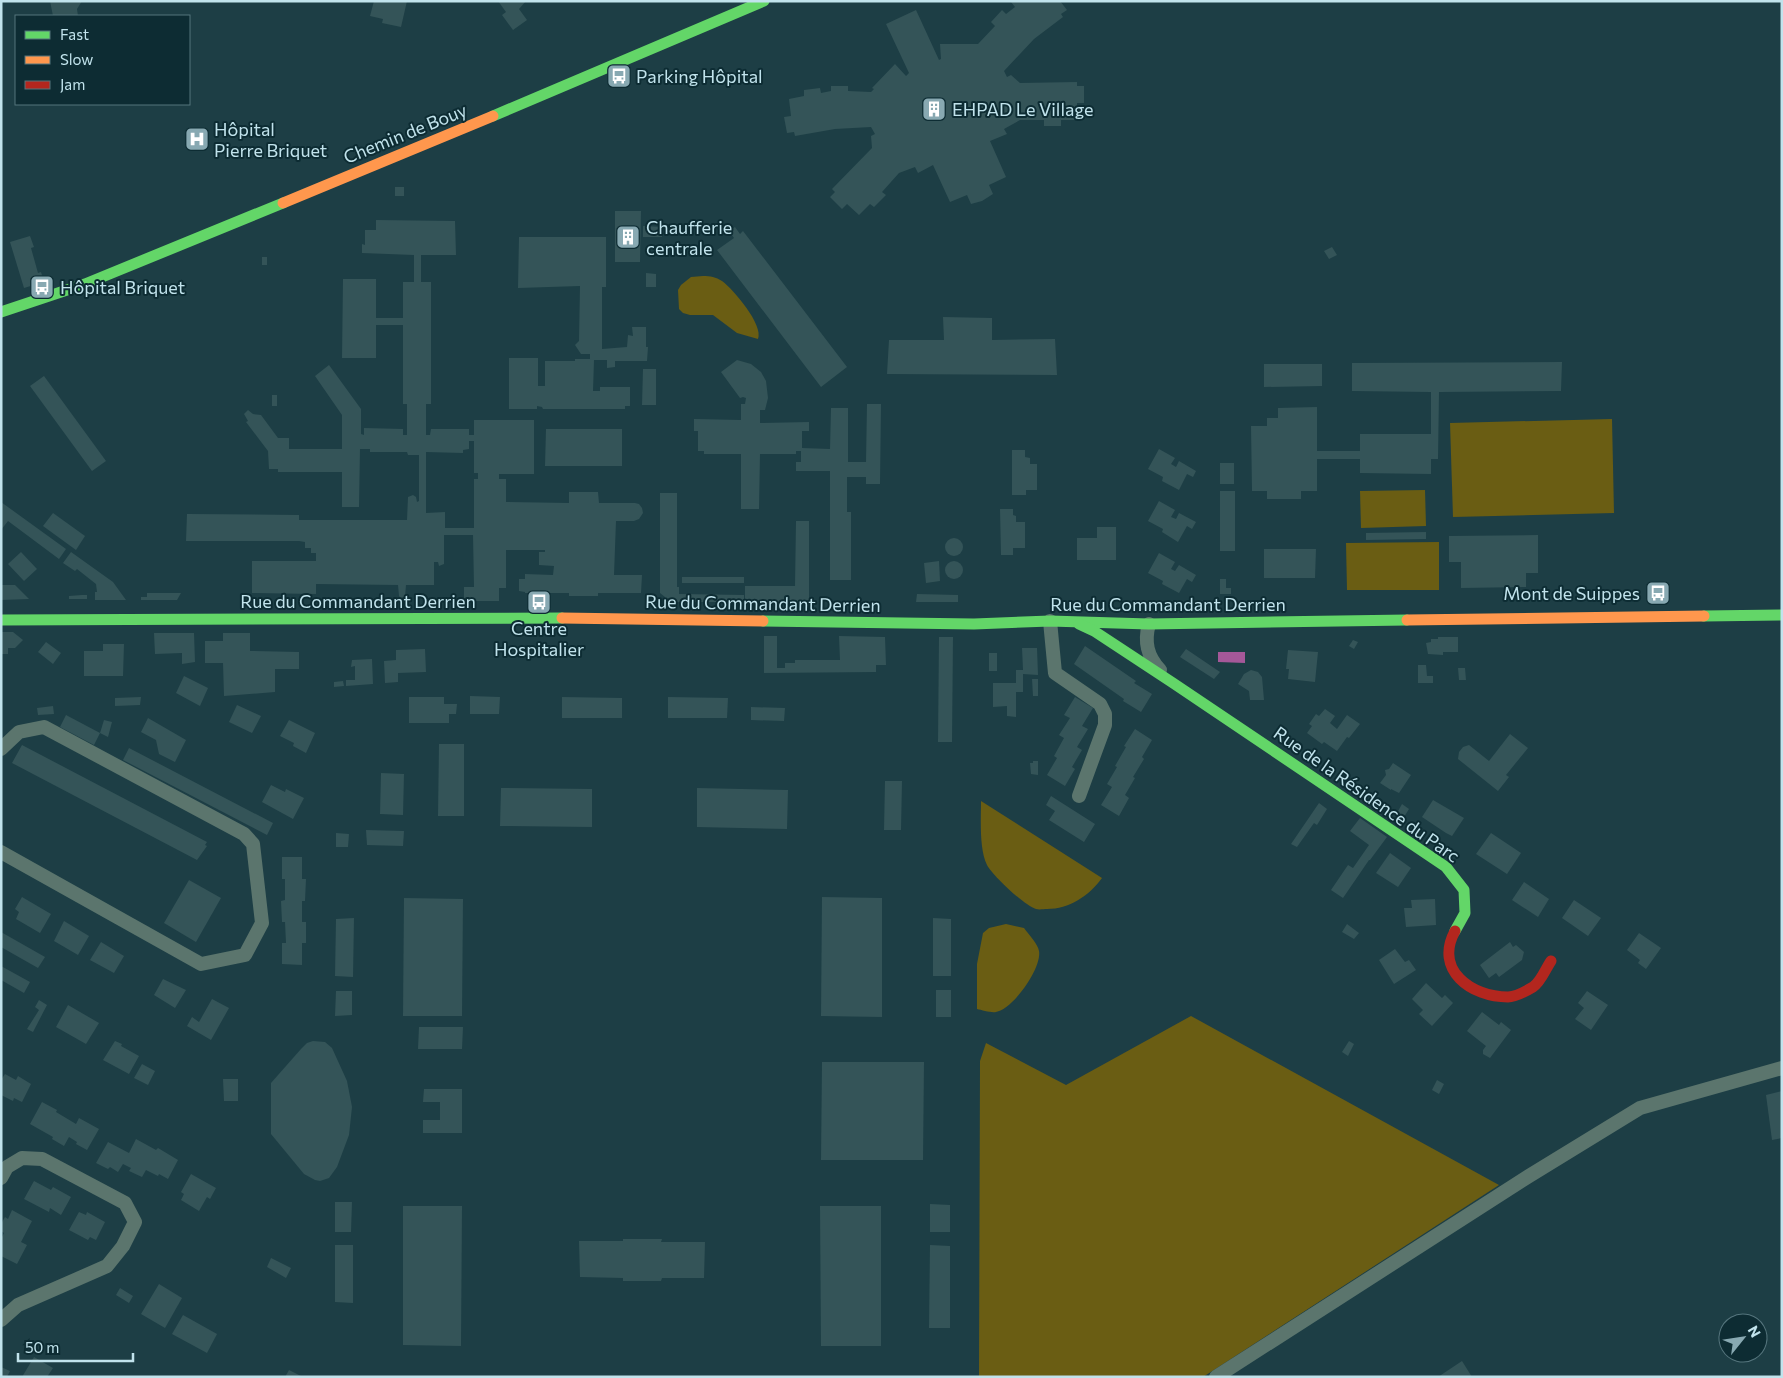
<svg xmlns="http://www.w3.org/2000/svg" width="1783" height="1378" viewBox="0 0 1783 1378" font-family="Commissioner,sans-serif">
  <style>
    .green { fill: #6a5d13 }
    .water { fill: #a55899 }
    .building { fill: #345458; fill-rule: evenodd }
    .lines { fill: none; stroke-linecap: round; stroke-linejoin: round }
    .street { stroke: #5b756d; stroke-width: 14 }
    .fast { stroke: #63d668; stroke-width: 11 }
    .slow { stroke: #ff974d; stroke-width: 11 }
    .jam { stroke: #b3261e; stroke-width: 11 }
    .labels { text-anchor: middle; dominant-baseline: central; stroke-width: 4; stroke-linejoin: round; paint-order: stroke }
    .poi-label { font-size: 18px; fill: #c1e3ec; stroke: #0d2c33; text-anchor: start }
    .street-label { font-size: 18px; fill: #c1e3ec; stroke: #0d2c33 }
  </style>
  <rect width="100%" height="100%" fill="#1d3e45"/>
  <g class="green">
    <path d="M703,276C710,276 716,277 722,281C733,289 764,325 758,339L737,333L713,315H690L683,313L679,309L678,290L681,285L691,277Z"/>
    <path d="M1612,419L1614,513L1453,517L1450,423Z"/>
    <path d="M1425,490L1426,526L1361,528L1360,491Z"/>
    <path d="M1439,542V590H1347L1346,543Z"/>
    <path d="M981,801L1102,878C1089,896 1069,909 1047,909C1044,909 1039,910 1036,909C1025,906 993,876 987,865C979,849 981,819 981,801Z"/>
    <path d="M1006,924L1024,928C1029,935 1038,944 1039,951C1042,968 1013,1009 996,1012C991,1013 982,1010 977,1009V964L983,933L989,928Z"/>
    <path d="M1191,1016L1499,1185L1203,1377H979L980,1061L986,1043L1066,1085Z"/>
  </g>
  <path class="water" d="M1218,652H1245V663L1218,662Z"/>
  <g class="building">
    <path d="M50,1H82L77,9L78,16H53Z"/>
    <path d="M374,1H407L401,27L382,23L383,19L370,16Z"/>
    <path d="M498,1H526L519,9L527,20L513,30L502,15L506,12Z"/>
    <path d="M1013,1H1060L1067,10L1061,14L1063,17L1034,39L1004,71L1007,77L1011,75L1020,83L1077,82V86H1084V103H1077V120H1061V126H1044V120H1020L1004,129L1007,134L990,141L1006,177L989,185L993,194L982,201L971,204L967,195L950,202L933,165L918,173L915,167L899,173L882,192L886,195L874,207L870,204L859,215L847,204L842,209L830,197L835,192L832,189L872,148L871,136L875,134L871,127L835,129L795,136L794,132L787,133L784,117L791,116L789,99L804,96V90L820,88L821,93L831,91V86H848V91L871,92L874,89L872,88L895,64L906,76L909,73L886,24L916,10L939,60L941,59L940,44H978L995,26L991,22L1002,10L1006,14L1015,7L1011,2Z"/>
    <rect x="395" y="187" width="9" height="9"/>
    <path d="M615,211H641L640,262H615Z"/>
    <path d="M376,220L455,221L456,255H421V282H431V404H426V435H430L431,429H469V435H474V420H534V474H499V479H506V502L569,503V492H598L599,503H635L639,504L642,508L643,513L639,519L634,521H616L614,575H642L641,593H598V596H569V593H525V592L519,591V579H525V574L553,575L554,566L539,565V552H545V550H506V588H499V601H464V587H474L473,535H444V564L439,566L438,562H434V585H406L405,597L402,600L399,596L398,585L316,584V594L252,593V561H316V553H311V548H305V542L299,541H186L187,514L299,515V520H407L408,497L413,495L416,497L417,502L419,501V455H408L407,452H370V449H360L359,507H342V472H278V469H269L268,451L246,422L248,421L244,414L248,410L253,414L261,415L278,438H289V449H342V415L315,376L329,365L361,409V434L364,435V428L403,429V435H407V404H403V325H376V358H342L343,279H376V318H403V282H414V255L362,253V244L365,245V230H376ZM469,441H474V473H478V479H474V528H445V512L426,513V452L463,453V450L469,449Z"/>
    <path d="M643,226L662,227V237H643Z"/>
    <path d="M735,227L740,234L743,231L847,367L821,387L717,250L734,238L729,231Z"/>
    <path d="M30,236L34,247L31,248L38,273L41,272L44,282L24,288L10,242Z"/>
    <path d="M519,237H606V287H602V349L627,347L628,335L633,336L632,327H646V347H648L647,361H615V367L607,368V360H594L593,391H600V387H630V406H625V409H543L542,407L537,406V409H509V358H538V386H545V361H575V359H590V354H581L575,345L579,341L580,286L518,288Z"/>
    <path d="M1332,247L1337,255L1329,259L1324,251Z"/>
    <rect x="262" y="257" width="5" height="8"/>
    <path d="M646,273L656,274V287H646Z"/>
    <path d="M943,317L992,318V340L1055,339L1057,375L887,374L889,340H944Z"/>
    <path d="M737,360L751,364L761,372L766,381L768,398L765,410H760V423L809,422V431H802V448L830,449L831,408H848V462H866L867,404H881L880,484H866V477H847V512H851V580H830V471H796V462H801V451H796V454H760L759,509H741V454H704V451H698V431H694V419L741,420V404H745L746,398L743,397L740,398L721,372Z"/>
    <path d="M1562,362L1561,391L1439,392L1438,459H1431V474L1360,473V459H1317V491H1301V499H1267V491H1252L1251,426H1267V418H1278V408L1317,407V451H1360V434H1431V392L1352,391V363Z"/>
    <path d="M1264,364H1322V386L1264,387Z"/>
    <path d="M643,369H656V405H642Z"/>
    <path d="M44,376L106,461L92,471L30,386Z"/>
    <rect x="272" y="395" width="5" height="11"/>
    <path d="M546,429H622V466H545Z"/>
    <path d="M1159,449L1175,458L1171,464L1176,467L1179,461L1196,471L1193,477L1187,474L1179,490L1162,481L1163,477L1148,469Z"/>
    <path d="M1012,450H1025V457L1030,458V464H1037V490H1026V495H1012Z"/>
    <rect x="1220" y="463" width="14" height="21"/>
    <rect x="1220" y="491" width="15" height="60"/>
    <path d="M660,493H677V587H679V594L744,595V602H666L665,597L660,593Z"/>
    <path d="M1159,501L1175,510L1171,517L1176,519L1179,513L1196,522L1192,529L1187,526L1178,542L1162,532L1163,529L1148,521Z"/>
    <path d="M1,502L66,549L59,559L8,521L1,530Z"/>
    <path d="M1000,509H1013V515L1016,516V522H1025V548H1013V555H1001Z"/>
    <path d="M53,513L85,536L76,550L43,526Z"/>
    <path d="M796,521H809V602H745V586H795Z"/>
    <path d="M1097,527H1116V560H1077V538H1097Z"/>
    <path d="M1426,532V539L1366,540V533Z"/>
    <path d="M1538,535V573H1526V587L1461,588V562H1449V536Z"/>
    <circle cx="954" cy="547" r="9"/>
    <path d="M1264,549H1316L1315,578H1264Z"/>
    <path d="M21,552L37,569L24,581L8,564Z"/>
    <path d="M71,552L113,582L126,600H95V592H97L96,584L77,569L75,571L63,563Z"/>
    <path d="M1159,553L1175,562L1171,569L1175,571L1179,565L1196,575L1192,582L1187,579L1179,593L1162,584L1163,581L1148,573Z"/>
    <path d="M939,561L940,581L926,583L924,563Z"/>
    <circle cx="954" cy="570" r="9"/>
    <rect x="682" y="577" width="62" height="6"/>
    <path d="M1220,579H1226V588H1231V594H1220Z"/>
    <path d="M1,585H15L29,599L1,600Z"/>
    <path d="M147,593H181L177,600H141V597H147Z"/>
    <path d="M917,594L958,595V602H916Z"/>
    <path d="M82,595H87V599H69V596Z"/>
    <path d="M1,632H13L23,640L15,648H8V654H1Z"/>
    <path d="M154,633H194L195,662L182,664V653L155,654Z"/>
    <path d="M223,633H250V651L299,652V669H275V692L224,696L223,663H205V641H223Z"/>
    <path d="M764,636H777V668H785V663H795V660H840L839,636L885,637L886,665H876V672L764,673Z"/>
    <path d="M939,637H953L952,742H938Z"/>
    <path d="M1438,637H1458V652H1443V655L1428,654L1426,643L1431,642V639H1438Z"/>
    <path d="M1353,640L1358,642L1354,649L1349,646Z"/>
    <path d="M46,642L61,653L53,664L38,652Z"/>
    <path d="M103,644H124L123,676H84V651H103Z"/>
    <path d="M1085,646L1136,681L1134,683L1152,694L1141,712L1123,701L1124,699L1074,664Z"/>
    <path d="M1022,648H1037L1038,675L1023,674V692H1016V717L1007,716V706L993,707V683H1016V670H1023Z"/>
    <path d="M425,649L426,672L398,673V682L385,683L384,661L396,660V650Z"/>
    <path d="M1186,649L1220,672L1214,679L1180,657Z"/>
    <path d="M1288,650L1318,652L1315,682L1288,679L1289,669H1286Z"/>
    <rect x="989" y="653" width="8" height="18"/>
    <path d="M372,659L373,684L346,686V680H355V666L351,667L352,660Z"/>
    <path d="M1418,665H1426L1427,676H1433V683H1418Z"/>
    <path d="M1458,668H1465L1466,680H1459Z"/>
    <path d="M1251,670L1258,672L1262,677L1264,700H1250L1249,691L1238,684L1244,674Z"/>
    <path d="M184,676L208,688L200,706L176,693Z"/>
    <path d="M1032,679H1038V696H1033Z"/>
    <path d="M343,681L344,686L334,687V682Z"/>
    <path d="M470,696L500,697L499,714H470Z"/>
    <path d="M141,697L140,705L115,706V698Z"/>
    <path d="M409,697H444V704H457L456,714H449V723H409Z"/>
    <path d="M562,697L622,698V718H562Z"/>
    <path d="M668,697L728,698L727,718H668Z"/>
    <path d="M1075,697L1093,708L1082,726L1088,729L1077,747L1082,750L1072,767L1075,769L1065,786L1047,775L1057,758L1054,756L1064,738L1059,735L1070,718L1064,715Z"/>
    <path d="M237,705L261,716L252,733L229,722Z"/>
    <path d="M53,706L54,714L38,715L37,708Z"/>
    <path d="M751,707L785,708L784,721L751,720Z"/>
    <path d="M1325,709L1335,716L1330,723L1337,729L1347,715L1360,724L1349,738L1347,737L1337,751L1324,742L1322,744L1307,733L1312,726L1309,724L1316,714L1319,716Z"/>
    <path d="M66,715L100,733L94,745L60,727Z"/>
    <path d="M148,718L186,740L175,762L159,754L156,740L141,732Z"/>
    <path d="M104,720L112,722L108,737L100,733Z"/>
    <path d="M289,720L315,733L306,753L293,746L294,743L280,736Z"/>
    <path d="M1135,729L1152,740L1142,757L1144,759L1133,777L1135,778L1125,795L1129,798L1119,816L1101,805L1112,787L1107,784L1117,767L1115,766L1126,747L1124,746Z"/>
    <path d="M1510,734L1528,748L1506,775L1509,777L1498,791L1458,759L1459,752L1463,747L1469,745L1489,761Z"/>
    <path d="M439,744H464V816H438Z"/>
    <path d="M22,745L207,842L205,845L207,846L197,860L12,763Z"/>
    <path d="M129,748L273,823L267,835L123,760Z"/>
    <path d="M1033,761H1038V775L1031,774L1030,763H1033Z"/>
    <path d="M1393,763L1411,775L1399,793L1391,789V790L1380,783L1386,775L1385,770L1389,769Z"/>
    <path d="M381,773L404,774L403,815L380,814Z"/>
    <path d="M885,781H902L901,830H884Z"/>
    <path d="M271,785L285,792L286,789L304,798L293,819L262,802Z"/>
    <path d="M501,788L592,789V827L500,826Z"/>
    <path d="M697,788L788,790L787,829L697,827Z"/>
    <path d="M1051,796L1095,824L1084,842L1049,820L1055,811L1046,805Z"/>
    <path d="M1433,800L1464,818L1452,836L1446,833L1422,817Z"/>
    <path d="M1319,803L1327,809L1317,825L1314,823L1297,847L1291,844Z"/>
    <path d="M1402,804L1409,809L1404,817L1397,813Z"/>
    <path d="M1360,818L1387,837L1370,860H1369L1343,898L1331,890L1348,865L1353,868L1369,845L1350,831Z"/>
    <path d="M366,830L404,831L403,846L367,845Z"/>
    <path d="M336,833L349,834L348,847H336Z"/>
    <path d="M1491,833L1521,853L1507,874L1476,854Z"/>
    <path d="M1390,853L1411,868L1398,887L1376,873Z"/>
    <path d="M282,857H302V879H306L305,901H302V922H306V943H302V965L282,964V943H286L285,922H282L281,901L285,900V879H282Z"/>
    <path d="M189,880L221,898L196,942L164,923Z"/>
    <path d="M1524,882L1549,899L1538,917L1512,900Z"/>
    <path d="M22,897L51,914L40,933L16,919L19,912L15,909Z"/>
    <path d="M822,897L882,898V1017L821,1016Z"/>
    <path d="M404,898L463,899L462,1016H403Z"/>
    <path d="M1435,899L1436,925L1406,927L1404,908H1412L1411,900Z"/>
    <path d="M1574,900L1601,918L1588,936L1562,918Z"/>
    <path d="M354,918L353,977L335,976L336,919Z"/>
    <path d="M933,918L951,919V976H933Z"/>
    <path d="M64,921L89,936L78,955L54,941Z"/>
    <path d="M1347,924L1359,933L1354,939L1342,932Z"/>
    <path d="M1,932L45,957L38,968L1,947Z"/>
    <path d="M1639,933L1661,948L1646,969L1638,963L1640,960L1627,950Z"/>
    <path d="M101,942L124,956L114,973L90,960Z"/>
    <path d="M1510,942L1513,947L1516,945L1524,952L1522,960L1499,977L1496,973L1489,978L1480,965Z"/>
    <path d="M1395,949L1405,962L1409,960L1416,970L1394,984L1379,960Z"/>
    <path d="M1,966L30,982L24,993L1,980Z"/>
    <path d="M163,979L186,990L175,1008L154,995Z"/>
    <path d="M1426,983L1442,998L1445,995L1453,1003L1432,1026L1419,1014L1423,1010L1412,999Z"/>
    <rect x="936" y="990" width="15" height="27"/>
    <path d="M336,991H352V1015L335,1016Z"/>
    <path d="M1587,991L1608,1005L1591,1030L1575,1019L1584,1008L1578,1003Z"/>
    <path d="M212,999L229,1008L211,1040L187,1026L192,1017L199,1022Z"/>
    <path d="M39,1000L47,1005L33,1032L27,1029L39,1010L35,1007Z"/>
    <path d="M68,1005L99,1023L86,1044L56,1027Z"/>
    <path d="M1482,1012L1499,1025L1501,1022L1511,1030L1490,1058L1483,1054V1050L1486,1046L1467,1031Z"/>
    <path d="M419,1027H463L462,1049H418Z"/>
    <path d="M115,1041L122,1044L121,1046L139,1056L129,1074L103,1060Z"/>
    <path d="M313,1041L325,1042L332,1048L347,1081L352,1107L349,1135L337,1167L329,1178L320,1181L315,1180L304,1174L271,1134V1083L301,1049L307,1043Z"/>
    <path d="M1349,1041L1354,1044L1348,1056L1342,1052Z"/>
    <path d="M822,1062H924L923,1160H821Z"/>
    <path d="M142,1064L155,1071L148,1085L134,1078Z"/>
    <path d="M5,1074L16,1080L18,1076L31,1084L22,1102L14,1098L13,1101L1,1095V1080Z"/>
    <path d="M223,1079H238V1101H224Z"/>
    <path d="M1437,1080L1444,1084L1439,1094L1432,1090Z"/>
    <path d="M424,1089H462V1133H423V1120H440V1102H423Z"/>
    <path d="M1782,1091V1138L1772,1140L1766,1095Z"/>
    <path d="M42,1102L57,1110L56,1112L76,1124L79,1118L99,1129L87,1150L76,1144L77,1142L69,1137L64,1146L52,1139L53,1137L30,1124Z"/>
    <path d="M136,1139L156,1150L158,1148L178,1160L168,1179L159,1174L158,1176L146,1170L142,1177L129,1171L131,1168L123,1164L118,1172L110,1167L108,1169L96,1163L108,1142L129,1153Z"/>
    <path d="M191,1174L216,1188L210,1199L207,1197L199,1211L181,1200L184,1194L181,1192Z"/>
    <path d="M34,1181L51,1190L53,1187L71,1197L61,1215L50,1208L49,1212L24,1199Z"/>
    <path d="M335,1202H352L351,1232H335Z"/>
    <path d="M930,1204L950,1205V1232H930Z"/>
    <path d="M403,1206H462L461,1346L403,1345Z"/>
    <path d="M820,1206H881V1346H821Z"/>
    <path d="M12,1210L32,1221L21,1242L27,1245L17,1264L1,1256V1239L4,1233L1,1231V1224L5,1217L8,1219Z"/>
    <path d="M79,1212L86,1215L87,1212L105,1222L96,1240L90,1237L88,1240L69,1230Z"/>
    <path d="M623,1239H662L661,1242H705L704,1278H662L661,1281H623V1278L580,1277L579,1241H623Z"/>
    <path d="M335,1245H353V1303L335,1302Z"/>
    <path d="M930,1245L950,1246V1328H929Z"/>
    <path d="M271,1258L291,1268L286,1278L267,1267Z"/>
    <path d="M159,1284L182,1298L165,1328L141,1314Z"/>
    <path d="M120,1288L133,1296L129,1303L116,1295Z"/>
    <path d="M183,1315L217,1334L207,1353L172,1334Z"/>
    <path d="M34,1357L53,1368L47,1377H22Z"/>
    <path d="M1462,1361L1472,1377H1438Z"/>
    <path d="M1,1367L10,1371L7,1377L1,1376Z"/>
    <path d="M289,1370L303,1377H285Z"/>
  </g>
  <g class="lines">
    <g class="street">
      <path d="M1050,621L1055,673L1100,704L1105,714V725L1079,796"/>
      <path d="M1149,624C1144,642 1147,656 1160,670"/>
      <path d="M1,749L19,732L44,727L244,834L253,844L262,923L245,955L201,964L1,852"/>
      <path d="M1,1178L7,1167L22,1158L42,1159L125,1203L135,1222L123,1246L107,1266L18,1305L1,1320"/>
      <path d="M1216,1377L1529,1176L1640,1108L1782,1068"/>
    </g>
    <g class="fast">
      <path d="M493,116L764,1"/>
      <path d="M1,312L85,284L283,203"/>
      <path d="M1704,616L1782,615"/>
      <path d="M1,620L562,618"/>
      <path d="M763,621L974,624L1050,621L1149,624L1407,620"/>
      <path d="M1079,624L1094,631L1173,683L1446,867L1464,890L1465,913L1455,931"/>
    </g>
    <g class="slow">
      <path d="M283,203L493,116"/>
      <path d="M562,618L763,621"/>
      <path d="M1407,620L1704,616"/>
    </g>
    <path class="jam" d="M1455,931C1434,970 1471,997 1508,997C1515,997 1528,990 1533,987C1541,982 1546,968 1551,961"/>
  </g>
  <defs>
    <g id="bus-square" transform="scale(1.25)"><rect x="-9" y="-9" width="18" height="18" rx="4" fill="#88a9b2" stroke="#0d2c33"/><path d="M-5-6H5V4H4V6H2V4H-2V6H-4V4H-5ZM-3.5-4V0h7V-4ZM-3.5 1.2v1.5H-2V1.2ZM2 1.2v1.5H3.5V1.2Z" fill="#fff"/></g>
    <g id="building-square" transform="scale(1.25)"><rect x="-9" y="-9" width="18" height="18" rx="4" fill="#88a9b2" stroke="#0d2c33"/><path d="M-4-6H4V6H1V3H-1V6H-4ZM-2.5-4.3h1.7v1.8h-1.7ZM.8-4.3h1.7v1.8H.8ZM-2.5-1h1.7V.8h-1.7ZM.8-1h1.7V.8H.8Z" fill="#fff"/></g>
    <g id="hospital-square" transform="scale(1.25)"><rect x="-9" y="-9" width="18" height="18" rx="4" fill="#88a9b2" stroke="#0d2c33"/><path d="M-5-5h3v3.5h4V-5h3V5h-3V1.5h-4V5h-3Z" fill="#fff"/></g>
  </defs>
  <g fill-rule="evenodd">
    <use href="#bus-square" x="619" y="76"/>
    <use href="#building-square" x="934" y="109"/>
    <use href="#hospital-square" x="197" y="139"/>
    <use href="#building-square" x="628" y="237"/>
    <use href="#bus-square" x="42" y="287"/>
    <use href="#bus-square" x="1658" y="593"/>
    <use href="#bus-square" x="539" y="602"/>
  </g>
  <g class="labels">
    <g class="poi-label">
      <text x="636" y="76">Parking Hôpital</text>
      <text x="952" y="109">EHPAD Le Village</text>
      <text x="214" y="129">Hôpital<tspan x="214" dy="21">Pierre Briquet</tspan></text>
      <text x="646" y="227">Chaufferie<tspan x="646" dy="21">centrale</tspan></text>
      <text x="60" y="287">Hôpital Briquet</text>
      <text x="1640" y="593" text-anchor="end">Mont de Suippes</text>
      <text x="539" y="628" text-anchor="middle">Centre<tspan x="539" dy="21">Hospitalier</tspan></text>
    </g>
    <g class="street-label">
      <text transform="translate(405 133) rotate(-22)">Chemin de Bouy</text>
      <text x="358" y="601">Rue du Commandant Derrien</text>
      <text transform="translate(763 603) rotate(1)">Rue du Commandant Derrien</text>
      <text x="1168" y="604">Rue du Commandant Derrien</text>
      <text transform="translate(1367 794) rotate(35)">Rue de la Résidence du Parc</text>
    </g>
  </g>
  <rect width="1783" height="1378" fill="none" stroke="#c1e3ec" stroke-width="5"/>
  <rect x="15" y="15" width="175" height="90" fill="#0d2c33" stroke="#55757d"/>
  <rect x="25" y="31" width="25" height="8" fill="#63d668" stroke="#55757d"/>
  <text x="60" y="40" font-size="15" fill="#c1e3ec">Fast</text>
  <rect x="25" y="56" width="25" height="8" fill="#ff974d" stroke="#55757d"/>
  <text x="60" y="65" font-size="15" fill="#c1e3ec">Slow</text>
  <rect x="25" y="81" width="25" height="8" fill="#b3261e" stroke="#55757d"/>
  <text x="60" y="90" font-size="15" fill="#c1e3ec">Jam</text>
  <g transform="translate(1743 1338) rotate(60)"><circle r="24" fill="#0d2c33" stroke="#55757d"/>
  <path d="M0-4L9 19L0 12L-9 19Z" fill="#88a9b2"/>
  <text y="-8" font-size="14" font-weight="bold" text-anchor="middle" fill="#c1e3ec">N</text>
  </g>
  <path d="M18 1353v8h115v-8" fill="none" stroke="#c1e3ec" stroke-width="2.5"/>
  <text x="25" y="1353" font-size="15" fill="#c1e3ec" stroke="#0d2c33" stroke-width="4" paint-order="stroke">50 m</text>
</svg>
